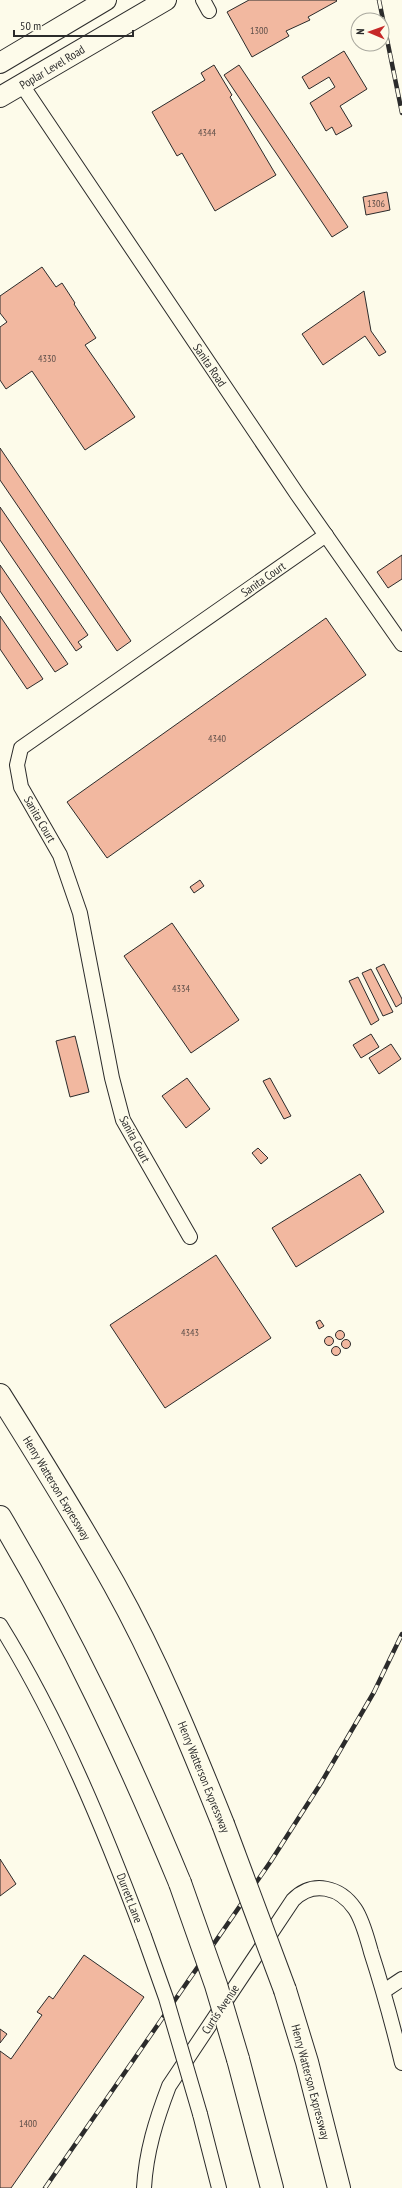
<svg xmlns="http://www.w3.org/2000/svg" width="402" height="2188" viewBox="0 0 402 2188" font-family="'PT Sans Narrow',sans-serif">
  <style>
    .building { fill: #f2b8a0; stroke: #2b2b2b }
    .lines { fill: none; stroke-linecap: round; stroke-linejoin: round }
    .street-casing { stroke: #2b2b2b; stroke-width: 16 }
    .secondary-casing { stroke: #2b2b2b; stroke-width: 22 }
    .highway-casing { stroke: #2b2b2b; stroke-width: 24 }
    .street { stroke: #fdfbea; stroke-width: 14 }
    .secondary { stroke: #fdfbea; stroke-width: 20 }
    .highway { stroke: #fdfbea; stroke-width: 22 }
    .rail-casing { stroke: #2b2b2b; stroke-width: 4.5 }
    .rail { stroke: #fdfbea; stroke-width: 3; stroke-dasharray: 9; stroke-linecap: butt }
    .street-bridge-casing { stroke: #2b2b2b; stroke-width: 16; stroke-linecap: butt }
    .highway-bridge-casing { stroke: #2b2b2b; stroke-width: 24; stroke-linecap: butt }
    .street-bridge { stroke: #fdfbea; stroke-width: 14 }
    .highway-bridge { stroke: #fdfbea; stroke-width: 22 }
    .labels { text-anchor: middle; dominant-baseline: central; stroke-width: 3; stroke-linejoin: round; paint-order: stroke }
    .number-label { font-size: 10px; fill: #5d4e48 }
    .street-label { font-size: 12px; fill: #2b2b2b; stroke: #fdfbea }
  </style>
  <rect width="100%" height="100%" fill="#fdfbea"/>
  <g class="building">
    <path d="M249,0H336L337,1L308,17L310,20L286,31L289,36L252,57L227,12Z"/>
    <path d="M344,51L367,89L340,106L352,126L336,135L332,127L326,131L310,103L335,87L329,77L309,89L302,77Z"/>
    <path d="M214,65L232,95L230,97L276,175L215,211L182,153L177,156L152,112L205,80L201,73Z"/>
    <path d="M239,65L348,227L332,237L224,75Z"/>
    <path d="M387,192L390,210L366,215L363,197Z"/>
    <path d="M42,267L56,287L62,283L75,303L74,304L96,338L85,345L135,417L85,450L32,371L6,389L0,380V327L7,322L0,313V296Z"/>
    <path d="M364,291L371,331L386,352L379,356L365,336L323,365L302,334Z"/>
    <path d="M0,448L131,641L117,651L0,480Z"/>
    <path d="M0,507L88,635L78,642L82,647L76,651L0,540Z"/>
    <path d="M402,555V579L388,588L377,572Z"/>
    <path d="M0,565L68,664L55,672L0,591Z"/>
    <path d="M0,616L43,679L27,689L0,649Z"/>
    <path d="M326,618L366,675L107,858L67,802Z"/>
    <path d="M200,880L204,886L194,893L190,887Z"/>
    <path d="M172,923L239,1020L191,1053L124,956Z"/>
    <path d="M384,964L402,999V1003L396,1007L376,968Z"/>
    <path d="M371,969L393,1012L383,1016L362,973Z"/>
    <path d="M358,977L379,1020L371,1025L349,981Z"/>
    <path d="M371,1034L379,1047L361,1058L353,1045Z"/>
    <path d="M75,1036L89,1092L70,1097L56,1041Z"/>
    <path d="M391,1044L401,1059L379,1074L369,1058Z"/>
    <path d="M187,1078L210,1109L186,1128L162,1096Z"/>
    <path d="M270,1078L291,1116L284,1119L263,1081Z"/>
    <path d="M258,1148L268,1158L261,1164L252,1153Z"/>
    <path d="M360,1174L384,1212L296,1267L272,1228Z"/>
    <path d="M216,1255L271,1338L165,1408L110,1325Z"/>
    <path d="M320,1320L324,1326L319,1329L316,1322Z"/>
    <circle cx="340" cy="1335" r="4.5"/>
    <circle cx="329" cy="1341" r="4.5"/>
    <circle cx="346" cy="1344" r="4.5"/>
    <circle cx="336" cy="1351" r="4.5"/>
    <path d="M0,1859L16,1884L0,1896Z"/>
    <path d="M84,1955L144,1997L11,2188H0V2051L11,2059L42,2015L37,2012L49,1996L53,1999Z"/>
    <path d="M0,2029L7,2034L0,2043Z"/>
  </g>
  <g class="lines">
    <g class="street-casing">
      <g id="street">
        <path d="M203,0L209,11"/>
        <path d="M22,85L297,494L402,644"/>
        <path d="M190,1237L123,1120L112,1078L80,913L60,855L21,787L17,765L21,748L326,535"/>
        <path d="M0,1625C60,1722 104,1829 144,1936"/>
        <path d="M384,1991L402,1979"/>
        <path d="M200,2114L219,2188"/>
        <path d="M144,2188C146,2152 156,2120 169,2086L293,1900C313,1880 340,1887 355,1909C363,1921 367,1938 371,1952C383,1989 393,2026 402,2063"/>
      </g>
    </g>
    <g class="secondary-casing">
      <g id="secondary">
        <path d="M0,63L106,0"/>
        <path d="M0,97L166,0"/>
      </g>
    </g>
    <g class="highway-casing">
      <g id="highway">
        <path d="M0,1395C39,1457 78,1520 114,1584C157,1661 190,1742 223,1824"/>
        <path d="M0,1517C71,1636 127,1755 180,1883"/>
        <path d="M285,1990L307,2062L339,2188"/>
        <path d="M238,2059L272,2188"/>
      </g>
    </g>
    <use href="#street" class="street"/>
    <use href="#secondary" class="secondary"/>
    <use href="#highway" class="highway"/>
    <g class="rail-casing">
      <g id="rail">
        <path d="M379,0L402,113"/>
        <path d="M45,2188L271,1861L321,1783L374,1692L402,1634"/>
      </g>
    </g>
    <use href="#rail" class="rail"/>
    <g class="street-bridge-casing">
      <path id="street-bridge" d="M144,1936L166,1998L200,2114"/>
    </g>
    <g class="highway-bridge-casing">
      <g id="highway-bridge">
        <path d="M223,1824L285,1990"/>
        <path d="M180,1883L216,1985L238,2059"/>
      </g>
    </g>
    <use href="#street-bridge" class="street-bridge"/>
    <use href="#highway-bridge" class="highway-bridge"/>
  </g>
  <g class="labels">
    <g class="number-label">
      <text x="259" y="30">1300</text>
      <text x="207" y="132">4344</text>
      <text x="376" y="203">1306</text>
      <text x="47" y="358">4330</text>
      <text x="217" y="738">4340</text>
      <text x="181" y="988">4334</text>
      <text x="190" y="1332">4343</text>
      <text x="28" y="2123">1400</text>
    </g>
    <g class="street-label">
      <text transform="translate(52 67) rotate(-31)">Poplar Level Road</text>
      <text transform="translate(210 365) rotate(56)">Sanita Road</text>
      <text transform="translate(263 579) rotate(-35)">Sanita Court</text>
      <text transform="translate(40 819) rotate(60)">Sanita Court</text>
      <text transform="translate(135 1139) rotate(62)">Sanita Court</text>
      <text transform="translate(57 1488) rotate(59)">Henry Watterson Expressway</text>
      <text transform="translate(204 1777) rotate(68)">Henry Watterson Expressway</text>
      <text transform="translate(130 1898) rotate(69)">Durrett Lane</text>
      <text transform="translate(220 2009) rotate(-56)">Curtis Avenue</text>
      <text transform="translate(311 2082) rotate(75)">Henry Watterson Expressway</text>
    </g>
  </g>
  <g transform="translate(370 32) rotate(272)"><circle r="19" fill="#fdfbea" stroke="#a9a89e"/>
  <path d="M0-3L7 15L0 10L-7 15Z" fill="#c62828"/>
  <text y="-6" font-size="11" font-weight="bold" text-anchor="middle" fill="#2b2b2b">N</text>
  </g>
  <path d="M14 30v6h119v-6" fill="none" stroke="#2b2b2b" stroke-width="2"/>
  <text x="20" y="30" font-size="12" fill="#2b2b2b" stroke="#fdfbea" stroke-width="3" paint-order="stroke">50 m</text>
</svg>
